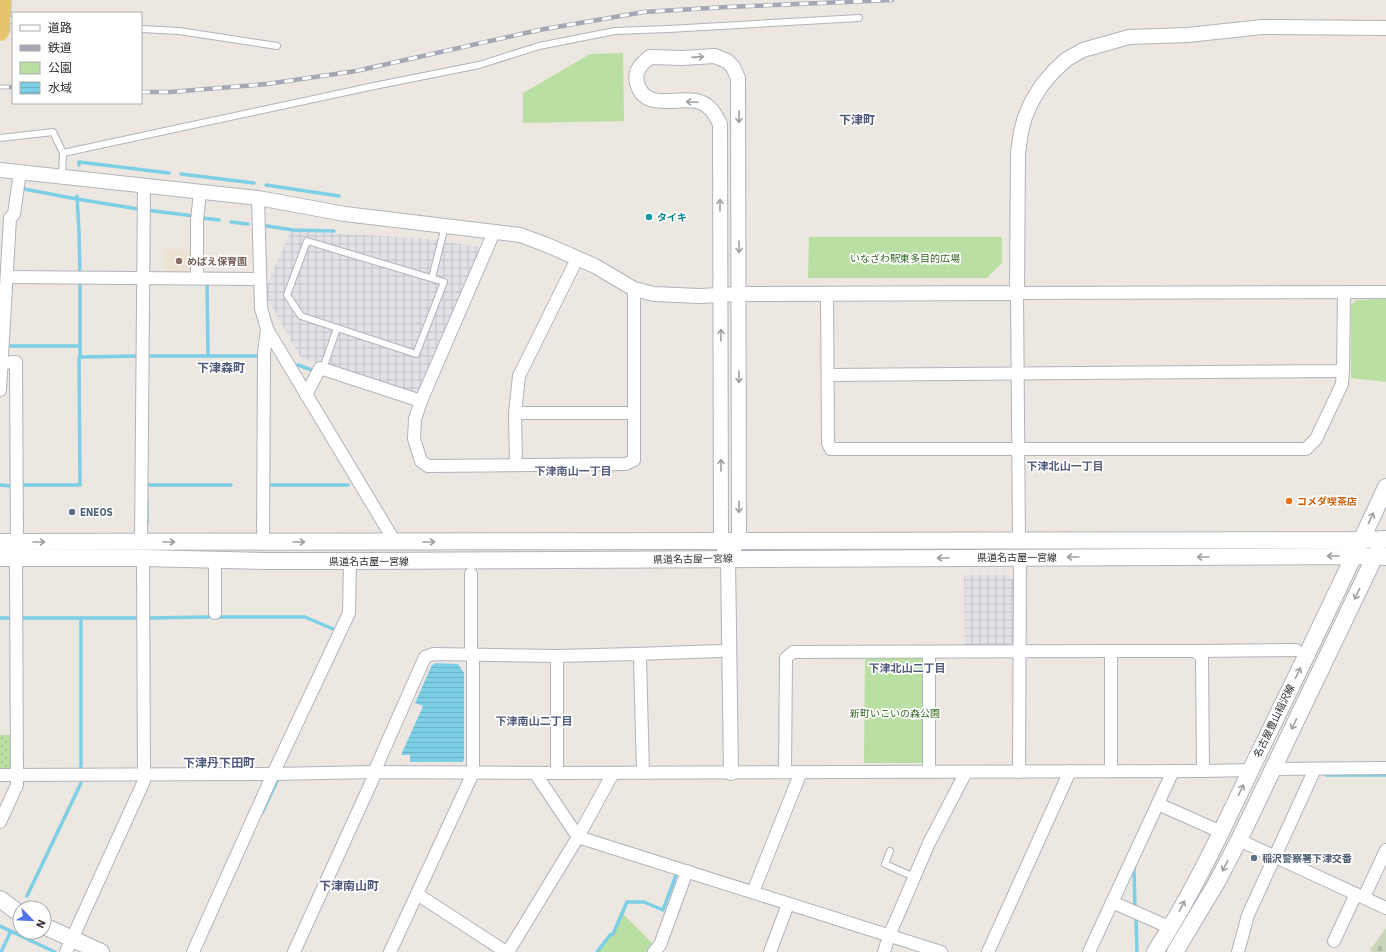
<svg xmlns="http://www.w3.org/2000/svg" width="1386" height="952" viewBox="0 0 1386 952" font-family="'IBM Plex Sans','Noto Sans JP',sans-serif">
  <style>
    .industrial { fill: url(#industrial-grid) }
    .education { fill: #ede3d2 }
    .grass { fill: url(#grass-dots) }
    .cemetery { fill: url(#cemetery-stones) }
    .park { fill: #badfa2 }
    .water { fill: url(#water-rules) }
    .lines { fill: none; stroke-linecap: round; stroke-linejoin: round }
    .stream { stroke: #7dcfe6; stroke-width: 3.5 }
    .service-casing { stroke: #b1b3bc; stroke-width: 8 }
    .minor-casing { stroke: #b1b3bc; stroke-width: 14 }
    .tertiary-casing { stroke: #b1b3bc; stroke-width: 16 }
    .secondary-casing { stroke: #b1b3bc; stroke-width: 18 }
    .service { stroke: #fff; stroke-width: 6 }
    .minor { stroke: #fff; stroke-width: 12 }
    .tertiary { stroke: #fff; stroke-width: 14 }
    .secondary { stroke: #fff; stroke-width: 16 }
    .rail-casing { stroke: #a4a7b6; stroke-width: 4.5 }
    .rail { stroke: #fff; stroke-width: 3; stroke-dasharray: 9; stroke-linecap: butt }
    .primary-bridge-casing { stroke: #c4c4c4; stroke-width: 20; stroke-linecap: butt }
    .primary-bridge { stroke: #e6c56d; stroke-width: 18 }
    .oneway { stroke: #a0a0a0 }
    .culture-dot { fill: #0f9aa8; stroke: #fff; stroke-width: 1.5 }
    .education-dot { fill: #8d6e63; stroke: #fff; stroke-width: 1.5 }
    .food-dot { fill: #e8710a; stroke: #fff; stroke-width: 1.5 }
    .service-dot { fill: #5c6f8a; stroke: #fff; stroke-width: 1.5 }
    .labels { text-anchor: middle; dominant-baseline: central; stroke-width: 3.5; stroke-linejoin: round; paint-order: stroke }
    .culture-label { font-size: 10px; font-weight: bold; fill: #0d838f; stroke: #fff; text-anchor: start }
    .park-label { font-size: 10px; fill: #336621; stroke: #fff }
    .education-label { font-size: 10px; font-weight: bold; fill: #785e54; stroke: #fff; text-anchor: start }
    .food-label { font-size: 10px; font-weight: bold; fill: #c56008; stroke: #fff; text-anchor: start }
    .service-label { font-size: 10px; font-weight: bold; fill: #4e5e75; stroke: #fff; text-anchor: start }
    .street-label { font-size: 10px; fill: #2d2d2d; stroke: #fff }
    .neighbourhood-label { font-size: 11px; font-weight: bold; fill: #505a7b; stroke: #fff }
    .quarter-label { font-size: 12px; font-weight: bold; fill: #505a7b; stroke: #fff }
  </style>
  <defs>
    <pattern id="industrial-grid" width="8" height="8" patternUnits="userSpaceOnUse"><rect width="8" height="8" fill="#e2e1e7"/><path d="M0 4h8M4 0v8" fill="none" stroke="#c2c1c6"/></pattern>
    <pattern id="grass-dots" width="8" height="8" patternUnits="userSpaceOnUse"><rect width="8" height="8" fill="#badfa2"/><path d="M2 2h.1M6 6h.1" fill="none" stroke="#a0c08c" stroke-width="1.8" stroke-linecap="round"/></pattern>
    <pattern id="cemetery-stones" width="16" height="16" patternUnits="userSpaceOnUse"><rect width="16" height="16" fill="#c9d6b9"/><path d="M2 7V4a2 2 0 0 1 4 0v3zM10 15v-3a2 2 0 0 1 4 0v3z" fill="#adb89f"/></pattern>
    <pattern id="water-rules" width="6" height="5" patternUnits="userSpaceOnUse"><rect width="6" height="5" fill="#7dcfe6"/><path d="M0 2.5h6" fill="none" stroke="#6cb2c6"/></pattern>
  </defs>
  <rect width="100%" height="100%" fill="#ede7e1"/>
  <g class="industrial">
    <path d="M291,231L417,238L481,247L416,396L301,358L267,298V285Z"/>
    <path d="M964,575H1008L1013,580V643L1009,647H965Z"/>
  </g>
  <path class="education" d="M165,249L194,250L191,275L164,274Z"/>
  <path class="grass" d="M0,735H15L11,771H0Z"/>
  <path class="cemetery" d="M1386,928V952H1372L1370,950Z"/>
  <g class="park">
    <path d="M623,53L624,121L523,123V93L590,54Z"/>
    <path d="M809,237H1002V263L987,278H808Z"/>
    <path d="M1386,299V382L1351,378V305L1357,300Z"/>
    <path d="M921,657L926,662L925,763H864L865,658Z"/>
    <path d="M623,914L654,945L649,952H598L610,936L613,935Z"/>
  </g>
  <path class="water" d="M436,663L458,664L464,673V759L463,762H410V755H401L423,706L415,703L432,665Z"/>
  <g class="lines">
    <g class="stream">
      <path d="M79,165V162L169,173"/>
      <path d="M181,174L254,183"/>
      <path d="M266,185L339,196"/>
      <path d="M24,189L77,199L138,209"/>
      <path d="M77,196L79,232L80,274"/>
      <path d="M146,210L194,216"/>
      <path d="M202,218L219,220"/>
      <path d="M231,222L248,224"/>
      <path d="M267,226L293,230L334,231"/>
      <path d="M80,281V357L138,356"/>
      <path d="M207,282L208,356"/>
      <path d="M7,346H80"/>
      <path d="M149,356H260"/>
      <path d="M298,365L312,370"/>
      <path d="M0,485L12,486"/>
      <path d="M20,485H80L79,358L80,357"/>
      <path d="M147,485H231"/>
      <path d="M269,485H348"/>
      <path d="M147,499V524"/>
      <path d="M214,617H305L333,629"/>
      <path d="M0,618H13"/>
      <path d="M21,618H81V769"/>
      <path d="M81,618H139"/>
      <path d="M148,618L209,617"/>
      <path d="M1326,775H1386"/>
      <path d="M262,813L277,781"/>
      <path d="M1135,865L1134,868L1135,908"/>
      <path d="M27,896L81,783"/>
      <path d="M1136,917L1137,951"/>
      <path d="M0,926L55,952"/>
      <path d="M1,952L11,931"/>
      <path d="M597,952L610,935L613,934L627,902H644L663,910L676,875"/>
    </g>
    <g class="service-casing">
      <g id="service">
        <path d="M2,20H13"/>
        <path d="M141,29L179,31L277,46"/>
        <path d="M0,138L53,132L63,153L62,177"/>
        <path d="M63,153L374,86L479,65L539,46L615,31L669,29L859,18"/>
        <path d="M307,241L444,282L416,354L301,316L287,295Z"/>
        <path d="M432,278L445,226"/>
        <path d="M323,369L337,328"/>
        <path d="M890,851L885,864L914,877"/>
      </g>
    </g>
    <g class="minor-casing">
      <g id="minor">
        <path d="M258,198L261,308L267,329L395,542"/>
        <path d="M494,232L421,401L415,419L414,439L421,461L428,466L626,464L634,460V289"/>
        <path d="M7,277L259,279"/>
        <path d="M197,278V221L200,191"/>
        <path d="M827,294L828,443L831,449H1306L1316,439L1342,384L1343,371"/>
        <path d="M2,363L16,362L17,542"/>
        <path d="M828,375L1343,371L1344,292"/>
        <path d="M0,390L10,218L14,214L20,172"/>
        <path d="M306,395L320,368L421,401"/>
        <path d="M515,413H634"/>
        <path d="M516,465L515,413L519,376L577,259"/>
        <path d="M1019,540L1017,293L1386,292"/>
        <path d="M141,542L144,185"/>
        <path d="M263,543L264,353L267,329"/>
        <path d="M215,560V613"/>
        <path d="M1196,651L1296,650"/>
        <path d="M635,654L720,651"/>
        <path d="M471,655V574"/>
        <path d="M557,656V773"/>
        <path d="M1272,769L1386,768"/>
        <path d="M1111,771V651H1196L1202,658L1203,771"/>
        <path d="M374,772L425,657L433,654L557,656L635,654L640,658L643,773"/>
        <path d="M785,772L786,658L793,652L1111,651"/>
        <path d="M929,772V652"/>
        <path d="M1019,772L1020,557"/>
        <path d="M535,773L578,837L941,952"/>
        <path d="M0,775L273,774L374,772L557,773L1203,771L1251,770"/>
        <path d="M1158,804L1221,832"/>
        <path d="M0,822L17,785L16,559"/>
        <path d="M1239,840L1386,908"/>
        <path d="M753,892L801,772"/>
        <path d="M417,894L506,952"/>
        <path d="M1364,897L1386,850"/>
        <path d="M1112,902L1171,928"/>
        <path d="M1334,941L1356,894"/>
        <path d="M66,952L144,781L143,558"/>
        <path d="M193,952L273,774L349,613L350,561"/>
        <path d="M294,952L376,772"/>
        <path d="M390,952L473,773V655"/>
        <path d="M508,952L578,837L613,773"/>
        <path d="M654,952L660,945L687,871"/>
        <path d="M770,952L788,904"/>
        <path d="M884,952L889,936L929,843L966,772"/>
        <path d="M988,952L1070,771"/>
        <path d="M1089,952L1173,771"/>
        <path d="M1238,952L1248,915L1315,769"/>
      </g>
    </g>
    <g class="tertiary-casing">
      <g id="tertiary">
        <path d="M0,170L258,198L345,214L520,235L547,245L595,266L634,289L654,294L700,296L739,294L1017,293L1018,153L1021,132L1025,117L1032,101L1042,85L1054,71L1067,59L1083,50L1129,37L1188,35L1262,27L1386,28"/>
        <path d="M728,558L739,540L738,78L733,67L727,61L715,56L682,58L650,57C641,64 634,71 637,83C645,113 679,95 700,102C711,106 715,114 720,124L721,541L728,558L731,773"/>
      </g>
    </g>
    <g class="secondary-casing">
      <g id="secondary">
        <path d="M0,542L1362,540L1386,539"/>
        <path d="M0,558H143L264,561H350L1354,556L1386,557"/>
        <path d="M0,899L20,914"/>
        <path d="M44,926L101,952"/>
        <path d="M1155,952C1194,892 1225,824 1256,759C1300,669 1344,578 1386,487"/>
        <path d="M1175,952L1217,882L1239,840L1378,550"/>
      </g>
    </g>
    <use href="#service" class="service"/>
    <use href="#minor" class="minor"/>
    <use href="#tertiary" class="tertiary"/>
    <use href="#secondary" class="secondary"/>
    <g class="rail-casing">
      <g id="rail">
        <path d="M0,87H13"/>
        <path d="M141,92H170L267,84L356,71L539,30L644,12L727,7L892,0"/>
      </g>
    </g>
    <use href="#rail" class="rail"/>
    <g class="primary-bridge-casing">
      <path id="primary-bridge" d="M0,32L2,0"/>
    </g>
    <use href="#primary-bridge" class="primary-bridge"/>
  </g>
  <defs><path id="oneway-shaft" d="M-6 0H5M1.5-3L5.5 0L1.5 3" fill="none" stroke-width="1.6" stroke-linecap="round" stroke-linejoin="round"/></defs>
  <g class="oneway">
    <use href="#oneway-shaft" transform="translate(698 57) rotate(-4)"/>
    <use href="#oneway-shaft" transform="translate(692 102) rotate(-177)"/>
    <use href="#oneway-shaft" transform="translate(739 117) rotate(91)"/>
    <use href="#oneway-shaft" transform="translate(720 205) rotate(-90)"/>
    <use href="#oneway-shaft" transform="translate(739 247) rotate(90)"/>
    <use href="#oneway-shaft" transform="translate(721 335) rotate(-90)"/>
    <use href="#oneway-shaft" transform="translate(739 377) rotate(90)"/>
    <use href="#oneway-shaft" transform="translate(721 465) rotate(-90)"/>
    <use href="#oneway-shaft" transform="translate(739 507) rotate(90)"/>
    <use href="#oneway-shaft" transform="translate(1371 518) rotate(-65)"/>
    <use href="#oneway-shaft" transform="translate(39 542)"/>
    <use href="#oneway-shaft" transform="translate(169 542)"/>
    <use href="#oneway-shaft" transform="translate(299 542)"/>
    <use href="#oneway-shaft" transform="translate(429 542)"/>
    <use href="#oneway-shaft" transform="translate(1333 556) rotate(180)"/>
    <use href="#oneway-shaft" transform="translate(1073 557) rotate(180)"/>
    <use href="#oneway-shaft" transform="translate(1203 557) rotate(180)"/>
    <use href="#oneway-shaft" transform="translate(943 558) rotate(180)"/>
    <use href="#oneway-shaft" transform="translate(1357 594) rotate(116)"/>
    <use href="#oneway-shaft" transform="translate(1298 673) rotate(-64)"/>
    <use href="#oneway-shaft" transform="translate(1294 724) rotate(116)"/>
    <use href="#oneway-shaft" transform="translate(1241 790) rotate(-64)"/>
    <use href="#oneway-shaft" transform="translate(1225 866) rotate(118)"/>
    <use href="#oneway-shaft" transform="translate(1182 906) rotate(-63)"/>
  </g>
  <circle class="culture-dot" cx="649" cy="217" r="4"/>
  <circle class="education-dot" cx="179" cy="261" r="4"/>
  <circle class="food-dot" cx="1289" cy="501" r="4"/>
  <g class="service-dot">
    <circle cx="72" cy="512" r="4"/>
    <circle cx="1254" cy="858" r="4"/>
  </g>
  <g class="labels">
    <g class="culture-label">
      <text x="657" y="217">タイキ</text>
    </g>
    <g class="park-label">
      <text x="905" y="258">いなざわ駅東多目的広場</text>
      <text x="895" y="713">新町いこいの森公園</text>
    </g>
    <g class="education-label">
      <text x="187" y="261">めばえ保育園</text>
    </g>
    <g class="food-label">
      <text x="1297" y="501">コメダ喫茶店</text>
    </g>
    <g class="service-label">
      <text x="80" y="512">ENEOS</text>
      <text x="1262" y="858">稲沢警察署下津交番</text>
    </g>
    <g class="street-label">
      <text x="1017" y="557">県道名古屋一宮線</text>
      <text transform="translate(693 559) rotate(-1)">県道名古屋一宮線</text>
      <text x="369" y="561">県道名古屋一宮線</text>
      <text transform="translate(1274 721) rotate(-64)">名古屋豊山稲沢線</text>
    </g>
    <g class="neighbourhood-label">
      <text x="1065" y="466">下津北山一丁目</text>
      <text x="573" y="471">下津南山一丁目</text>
      <text x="907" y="668">下津北山二丁目</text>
      <text x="534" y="721">下津南山二丁目</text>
    </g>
    <g class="quarter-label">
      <text x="857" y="119">下津町</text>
      <text x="221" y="367">下津森町</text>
      <text x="219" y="762">下津丹下田町</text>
      <text x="349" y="885">下津南山町</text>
    </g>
  </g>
  <rect x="12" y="12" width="130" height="92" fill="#ffffff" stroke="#ababab"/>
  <rect x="20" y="25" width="20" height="6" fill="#ffffff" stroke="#ababab"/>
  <text x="48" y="32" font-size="12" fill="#2d2d2d">道路</text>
  <rect x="20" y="45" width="20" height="6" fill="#a4a7b6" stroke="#ababab"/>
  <text x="48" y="52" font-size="12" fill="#2d2d2d">鉄道</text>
  <rect x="20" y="62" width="20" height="12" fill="#badfa2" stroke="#ababab"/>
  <text x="48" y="72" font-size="12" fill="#2d2d2d">公園</text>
  <rect x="20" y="82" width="20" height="12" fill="url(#water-rules)" stroke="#ababab"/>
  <text x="48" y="92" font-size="12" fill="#2d2d2d">水域</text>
  <g transform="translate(32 920) rotate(114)"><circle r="19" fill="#ffffff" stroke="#ababab"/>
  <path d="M0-3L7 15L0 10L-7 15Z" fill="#4f73ec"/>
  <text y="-6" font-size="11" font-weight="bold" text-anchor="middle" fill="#2d2d2d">N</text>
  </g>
</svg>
